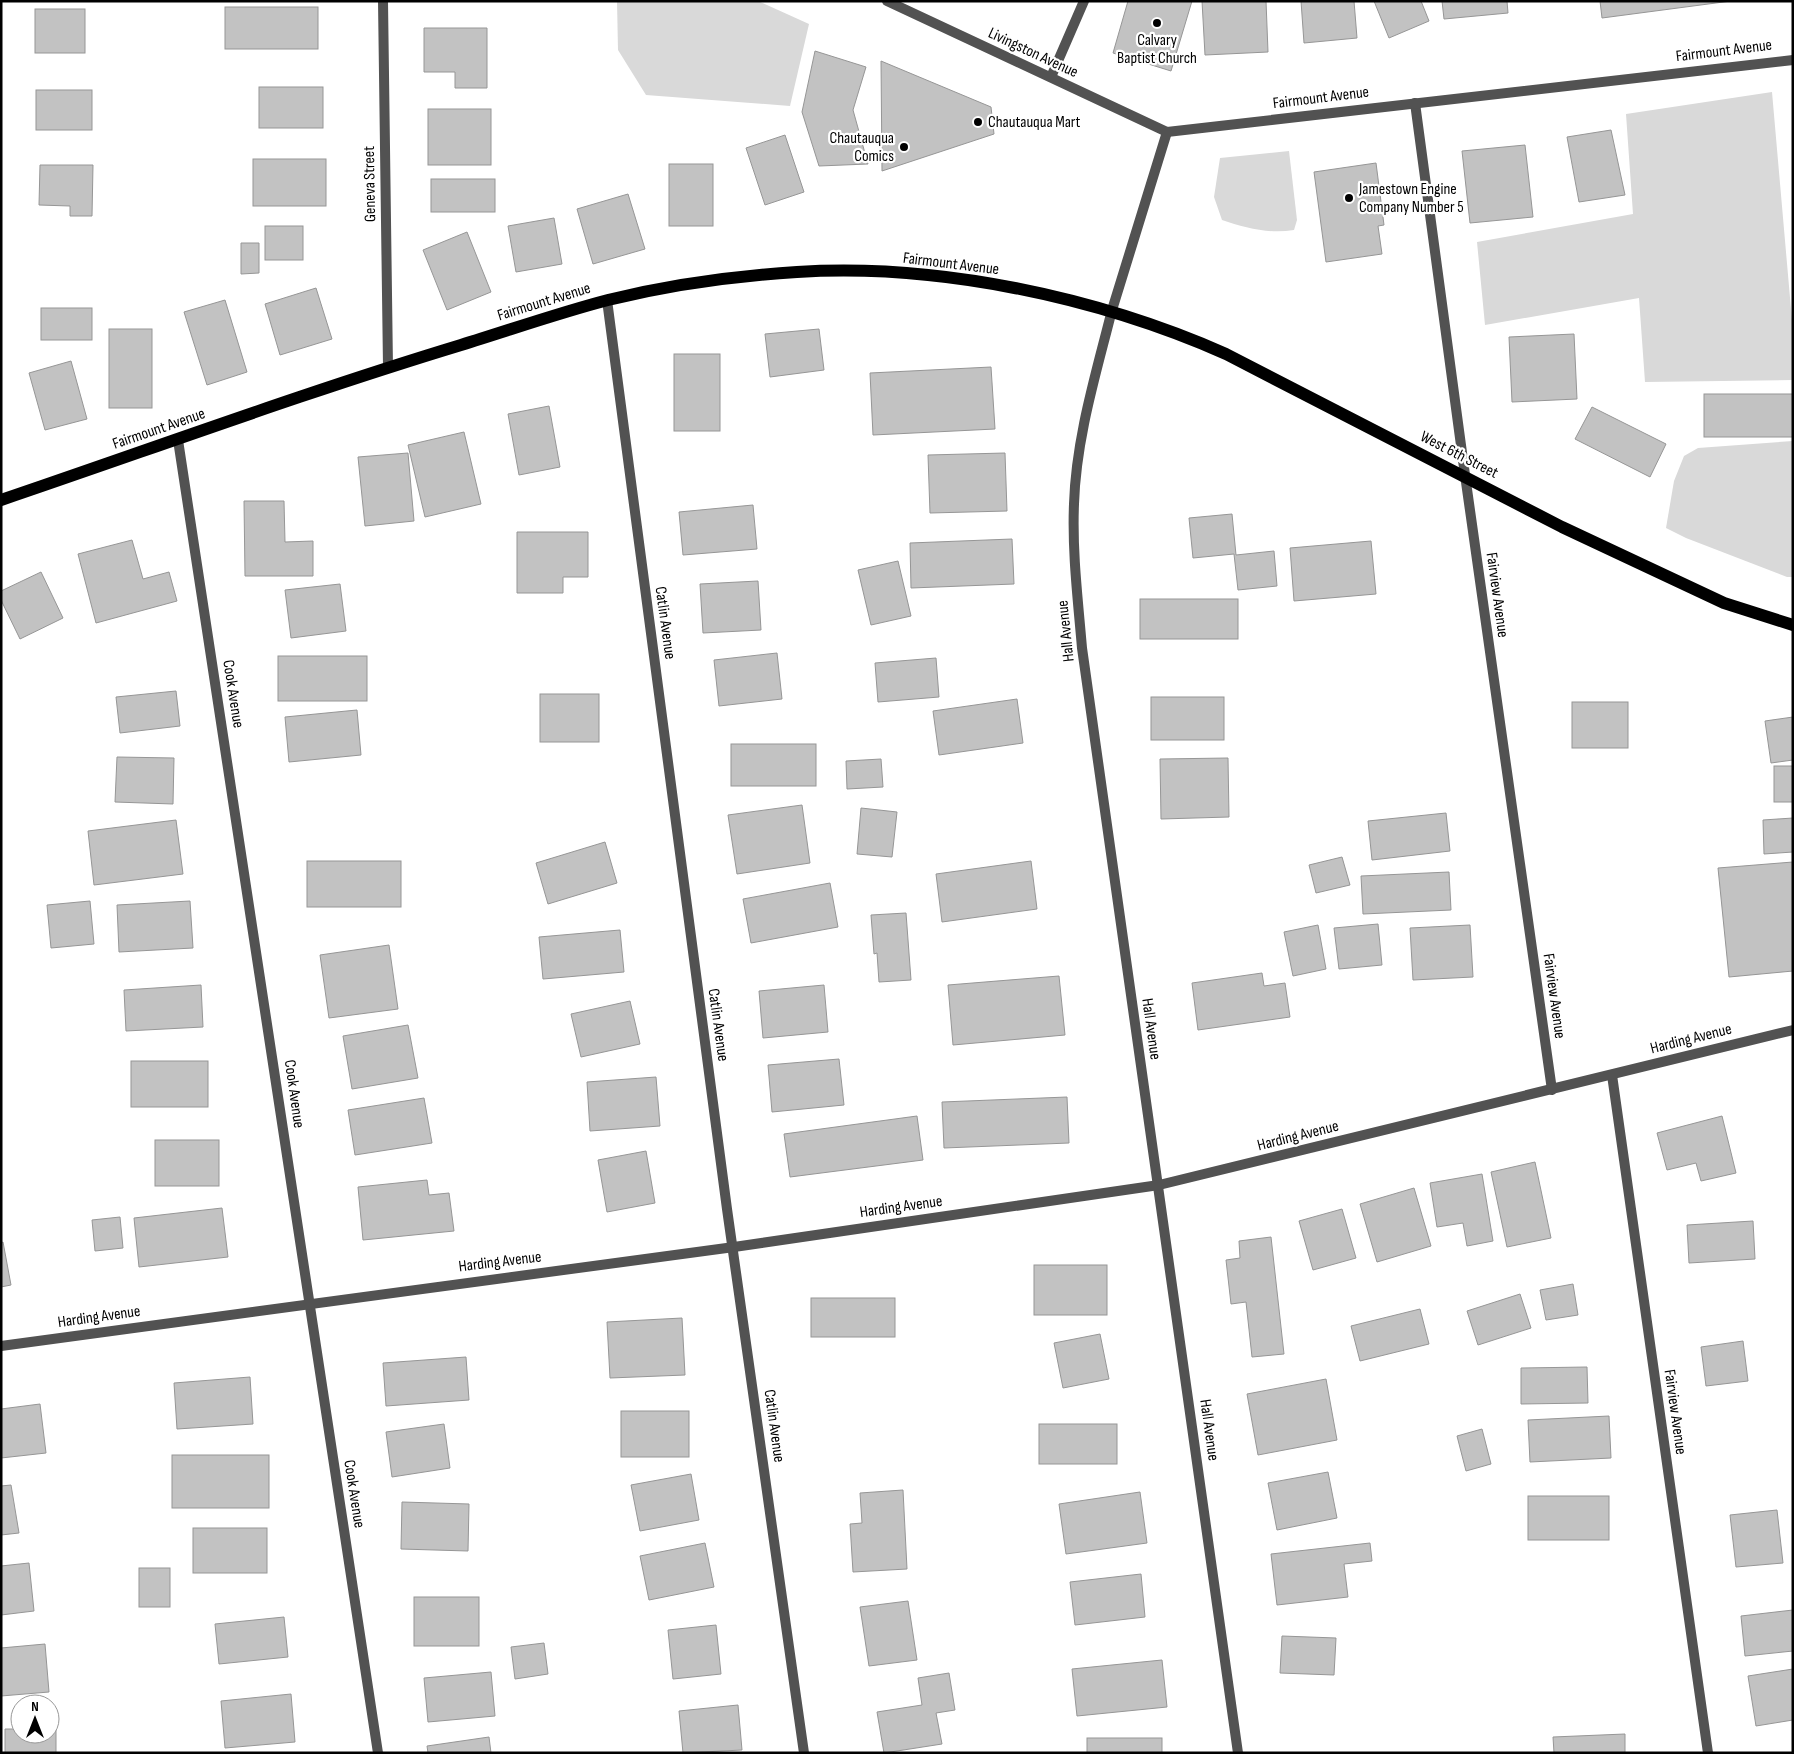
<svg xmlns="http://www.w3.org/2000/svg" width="1794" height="1754" viewBox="0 0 1794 1754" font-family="'Sofia Sans Condensed',sans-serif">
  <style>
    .green { fill: #d9d9d9 }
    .building { fill: #c2c2c2; stroke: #969696 }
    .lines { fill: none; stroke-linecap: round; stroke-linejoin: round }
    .minor { stroke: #525252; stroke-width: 10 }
    .tertiary { stroke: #525252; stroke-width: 10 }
    .primary { stroke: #000; stroke-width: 12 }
    .poi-dot { fill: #000; stroke: #fff; stroke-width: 2 }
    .labels { text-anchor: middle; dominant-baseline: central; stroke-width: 4.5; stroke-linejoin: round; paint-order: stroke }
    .poi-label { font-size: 16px; fill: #000; stroke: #fff; text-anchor: start }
    .street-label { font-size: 16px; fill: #000; stroke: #fff }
  </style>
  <rect width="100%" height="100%" fill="#fff"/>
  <g class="green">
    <path d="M617,1H758L809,24L790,106L646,95L618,50Z"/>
    <path d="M1772,92L1793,332V380L1645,382L1639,298L1485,325L1477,242L1633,214L1626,114Z"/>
    <path d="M1289,151L1297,220L1294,230C1269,234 1245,228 1222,220L1214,197L1220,158Z"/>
    <path d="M1793,441V577H1787L1686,538L1666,528L1674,481L1684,456L1698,448Z"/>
  </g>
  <g class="building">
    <path d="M1128,1H1192L1171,71L1113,53Z"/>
    <path d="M1202,1H1266L1268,52L1205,55Z"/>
    <path d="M1301,1H1354L1357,38L1304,43Z"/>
    <path d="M1374,1H1421L1429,21L1389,38Z"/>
    <path d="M1442,1H1507L1508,13L1444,19Z"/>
    <path d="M1600,1H1731L1602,18Z"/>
    <rect x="225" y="7" width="93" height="42"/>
    <rect x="35" y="9" width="50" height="44"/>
    <path d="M424,28H487V88H455V72H424Z"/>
    <path d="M815,51L866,67L853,110L868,164L819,166L802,112Z"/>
    <path d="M881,61L991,107L994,134L882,171Z"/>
    <rect x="259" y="87" width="64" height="41"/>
    <rect x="36" y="90" width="56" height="40"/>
    <rect x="428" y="109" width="63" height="56"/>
    <path d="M1611,130L1625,195L1579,202L1567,137Z"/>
    <path d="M785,135L804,192L765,205L746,148Z"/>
    <path d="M1525,145L1533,217L1470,223L1462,151Z"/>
    <rect x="253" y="159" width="73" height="47"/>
    <path d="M1376,163L1384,225L1378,226L1382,254L1326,262L1314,172Z"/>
    <rect x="669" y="164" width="44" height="62"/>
    <path d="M40,165H93L92,216H70V206L39,205Z"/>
    <rect x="431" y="179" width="64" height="33"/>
    <path d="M628,194L645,249L593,264L577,209Z"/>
    <path d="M554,218L562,264L516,272L508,226Z"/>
    <rect x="265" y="226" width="38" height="34"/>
    <path d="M467,232L491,292L447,310L423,250Z"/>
    <path d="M241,243H259V273L241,274Z"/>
    <path d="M316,288L332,339L280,355L265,304Z"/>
    <path d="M225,300L247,372L207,385L184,312Z"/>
    <rect x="41" y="308" width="51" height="32"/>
    <rect x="109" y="329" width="43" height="79"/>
    <path d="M819,329L824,370L770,377L765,334Z"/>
    <path d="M1574,334L1577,399L1512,402L1509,337Z"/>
    <rect x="674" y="354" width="46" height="77"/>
    <path d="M71,361L87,419L45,430L29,373Z"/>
    <path d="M991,367L995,429L873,435L870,373Z"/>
    <rect x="1704" y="394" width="89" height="43"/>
    <path d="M549,406L560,467L519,475L508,414Z"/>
    <path d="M1592,407L1666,444L1650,477L1575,439Z"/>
    <path d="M464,432L481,504L425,517L408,445Z"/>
    <path d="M408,453L414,521L365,526L358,457Z"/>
    <path d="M1005,453L1007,511L930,513L928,455Z"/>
    <path d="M244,501H284L285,542L313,541V576H245Z"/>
    <path d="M753,505L757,549L683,555L679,512Z"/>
    <path d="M1232,514L1236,555L1274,551L1277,586L1238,590L1234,554L1193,558L1189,518Z"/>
    <path d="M517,532H588V577H563V593H517Z"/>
    <path d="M1012,539L1014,584L911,588L910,543Z"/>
    <path d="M132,540L143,579L169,572L177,601L96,623L78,554Z"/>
    <path d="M1371,541L1376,594L1294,601L1290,548Z"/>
    <path d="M898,561L911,616L871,625L858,570Z"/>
    <path d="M41,572L63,618L20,639L1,600V591Z"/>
    <path d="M758,581L761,630L703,633L700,584Z"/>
    <path d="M340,584L346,631L291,638L285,590Z"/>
    <rect x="1140" y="599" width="98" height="40"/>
    <path d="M777,653L782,699L719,706L714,660Z"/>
    <rect x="278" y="656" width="89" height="45"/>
    <path d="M936,658L939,697L878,702L875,663Z"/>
    <path d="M176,691L180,726L120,733L116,697Z"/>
    <rect x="540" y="694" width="59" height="48"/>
    <rect x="1151" y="697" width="73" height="43"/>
    <path d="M1017,699L1023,743L939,755L933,711Z"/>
    <rect x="1572" y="702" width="56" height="46"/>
    <path d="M357,710L361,755L289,762L285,717Z"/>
    <path d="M1793,717V760L1771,763L1765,721Z"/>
    <rect x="731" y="744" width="85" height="42"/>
    <path d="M117,757L174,758L173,804L115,802Z"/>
    <path d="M1228,758L1229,817L1161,819L1160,759Z"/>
    <path d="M881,759L883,787L847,789L846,761Z"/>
    <rect x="1774" y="766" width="19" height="36"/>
    <path d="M802,805L810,863L737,874L728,815Z"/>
    <path d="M861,808L897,812L892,857L857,854Z"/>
    <path d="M1446,813L1450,851L1372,860L1368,821Z"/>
    <path d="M1793,818V852L1764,854L1763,820Z"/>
    <path d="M176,820L183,874L94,885L88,831Z"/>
    <path d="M605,842L617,883L548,904L536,863Z"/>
    <path d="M1342,857L1350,885L1316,893L1309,865Z"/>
    <rect x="307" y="861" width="94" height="46"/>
    <path d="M1031,861L1037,909L942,922L936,874Z"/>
    <path d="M1793,862V971L1729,977L1718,868Z"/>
    <path d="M1449,872L1451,910L1363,914L1361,876Z"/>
    <path d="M830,883L838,927L751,943L743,899Z"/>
    <path d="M90,901L94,944L51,948L47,905Z"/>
    <path d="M190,901L193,948L119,952L117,905Z"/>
    <path d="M906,913L911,980L879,982L877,953L874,954L871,915Z"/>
    <path d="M1378,924L1382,965L1339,969L1334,928Z"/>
    <path d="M1318,925L1326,969L1293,976L1284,932Z"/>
    <path d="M1470,925L1473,977L1413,980L1410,928Z"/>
    <path d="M620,930L624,972L543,979L539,937Z"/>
    <path d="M389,945L398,1009L329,1018L320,955Z"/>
    <path d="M1262,973L1264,986L1285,983L1290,1017L1198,1030L1192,983Z"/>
    <path d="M1059,976L1065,1035L953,1045L948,985Z"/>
    <path d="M201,985L203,1027L126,1031L124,990Z"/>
    <path d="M824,985L828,1032L763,1038L759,991Z"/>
    <path d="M630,1001L640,1044L581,1057L571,1014Z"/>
    <path d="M408,1025L418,1078L352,1089L343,1036Z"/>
    <path d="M839,1059L844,1105L772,1112L768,1065Z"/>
    <rect x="131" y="1061" width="77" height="46"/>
    <path d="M656,1077L660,1126L590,1131L587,1082Z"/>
    <path d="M1067,1097L1069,1143L944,1148L942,1102Z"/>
    <path d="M424,1098L432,1143L355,1155L348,1110Z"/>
    <path d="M917,1116L923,1160L790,1177L784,1134Z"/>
    <path d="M1722,1116L1736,1173L1701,1181L1696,1163L1667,1170L1657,1133Z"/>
    <rect x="155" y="1140" width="64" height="46"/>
    <path d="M646,1151L655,1203L607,1212L598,1160Z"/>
    <path d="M1535,1162L1551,1238L1507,1247L1491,1172Z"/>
    <path d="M1482,1174L1493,1241L1467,1246L1463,1223L1437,1227L1430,1183Z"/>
    <path d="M427,1180L429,1195L449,1193L454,1231L363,1240L358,1187Z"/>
    <path d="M1414,1188L1431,1246L1377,1262L1360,1204Z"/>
    <path d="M222,1208L228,1257L139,1267L134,1218Z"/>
    <path d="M1342,1209L1356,1258L1313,1270L1299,1221Z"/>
    <path d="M120,1217L123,1248L95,1251L92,1220Z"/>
    <path d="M1753,1221L1755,1259L1689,1263L1687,1225Z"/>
    <path d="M1271,1237L1284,1354L1252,1357L1246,1302L1231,1304L1226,1260L1240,1258L1239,1241Z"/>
    <path d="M3,1242L11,1285L1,1287V1243Z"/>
    <rect x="1034" y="1265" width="73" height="50"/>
    <path d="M1573,1284L1578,1315L1546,1320L1540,1290Z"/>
    <path d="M1520,1294L1531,1328L1478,1345L1467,1311Z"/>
    <rect x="811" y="1298" width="84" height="39"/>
    <path d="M1420,1309L1429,1344L1360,1361L1351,1326Z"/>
    <path d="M682,1318L685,1375L610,1378L607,1322Z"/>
    <path d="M1100,1334L1109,1379L1063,1388L1054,1343Z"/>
    <path d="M1743,1341L1748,1381L1706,1386L1701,1347Z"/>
    <path d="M466,1357L469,1400L386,1406L383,1363Z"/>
    <path d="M1587,1367L1588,1403L1521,1404V1368Z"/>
    <path d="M250,1377L253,1424L177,1429L174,1383Z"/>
    <path d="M1326,1379L1337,1440L1258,1455L1247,1394Z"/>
    <path d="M40,1404L46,1453L1,1458V1409Z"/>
    <rect x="621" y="1411" width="68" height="46"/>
    <path d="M1609,1416L1611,1458L1530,1462L1528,1420Z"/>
    <path d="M444,1424L450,1468L392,1477L386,1432Z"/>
    <rect x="1039" y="1424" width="78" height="40"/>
    <path d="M1482,1429L1491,1464L1466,1471L1457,1436Z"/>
    <rect x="172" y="1455" width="97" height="53"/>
    <path d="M1328,1472L1337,1518L1277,1530L1268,1483Z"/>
    <path d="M691,1474L699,1520L640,1531L631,1485Z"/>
    <path d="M11,1485L19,1533L1,1535V1486Z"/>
    <path d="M903,1490L907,1569L853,1572L850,1524L862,1523L860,1493Z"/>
    <path d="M1140,1492L1147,1543L1066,1554L1059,1504Z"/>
    <rect x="1528" y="1496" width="81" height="44"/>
    <path d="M402,1502L469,1504L468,1551L401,1549Z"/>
    <path d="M1777,1510L1783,1563L1736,1567L1730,1515Z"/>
    <rect x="193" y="1528" width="74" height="45"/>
    <path d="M705,1543L714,1587L649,1600L640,1556Z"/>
    <path d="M1370,1543L1372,1561L1344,1564L1348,1597L1277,1605L1271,1554Z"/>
    <path d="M29,1563L34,1611L1,1615V1566Z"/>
    <rect x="139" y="1568" width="31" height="39"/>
    <path d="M1141,1574L1145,1617L1075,1625L1070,1582Z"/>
    <rect x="414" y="1597" width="65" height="49"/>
    <path d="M908,1601L917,1660L869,1666L860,1607Z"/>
    <path d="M1793,1610V1651L1745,1656L1741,1616Z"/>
    <path d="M284,1617L288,1657L219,1664L215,1624Z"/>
    <path d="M716,1625L721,1674L673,1679L668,1630Z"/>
    <path d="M1282,1636L1336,1638L1334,1675L1280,1673Z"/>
    <path d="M544,1643L548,1674L515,1679L511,1647Z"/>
    <path d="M45,1644L49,1692L1,1696V1648Z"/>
    <path d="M1162,1660L1167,1707L1077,1716L1072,1669Z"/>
    <path d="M1793,1669V1720L1756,1726L1748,1676Z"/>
    <path d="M491,1672L495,1716L428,1722L424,1678Z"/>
    <path d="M949,1673L955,1710L936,1713L942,1744L884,1753L877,1712L922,1705L918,1678Z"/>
    <path d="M291,1694L295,1742L225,1748L221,1701Z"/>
    <path d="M738,1705L742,1750L683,1753L679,1711Z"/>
    <path d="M5,1729H20V1734H50V1730H56V1753H5Z"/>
    <path d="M1625,1734V1753H1554L1553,1737Z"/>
    <path d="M489,1737L491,1753H428L427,1746Z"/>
    <rect x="1087" y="1738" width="75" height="15"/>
  </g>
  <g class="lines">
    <g class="minor">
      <path d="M383,1L388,367"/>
      <path d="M1051,77L1084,1"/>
      <path d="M1415,103L1465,475L1552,1090"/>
      <path d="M1167,132L1793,60"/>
      <path d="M607,300L727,1209L804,1753"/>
      <path d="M1112,310C1096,374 1076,438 1074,504C1072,552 1078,600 1082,648L1238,1753"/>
      <path d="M178,440L378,1753"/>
      <path d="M1612,1075L1708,1753"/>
    </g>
    <g class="tertiary">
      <path d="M887,1L1167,132L1112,310"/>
      <path d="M1,1346L734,1247L1159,1185L1793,1030"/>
    </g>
    <path class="primary" d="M1,500C154,448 306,392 461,345C510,330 558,313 608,300C669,285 734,276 797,272C938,263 1097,297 1226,354L1562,527L1724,603L1793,625"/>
  </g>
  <g class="poi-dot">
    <circle cx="1157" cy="23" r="5"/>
    <circle cx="978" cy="122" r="5"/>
    <circle cx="904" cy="147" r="5"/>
    <circle cx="1349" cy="198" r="5"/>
  </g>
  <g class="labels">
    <g class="poi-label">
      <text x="1157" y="40" text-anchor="middle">Calvary<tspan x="1157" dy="18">Baptist Church</tspan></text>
      <text x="988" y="122">Chautauqua Mart</text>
      <text x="894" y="138" text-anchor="end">Chautauqua<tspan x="894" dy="18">Comics</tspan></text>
      <text x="1359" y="189">Jamestown Engine<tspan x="1359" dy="18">Company Number 5</tspan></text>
    </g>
    <g class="street-label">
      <text transform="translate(1724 51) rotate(-7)">Fairmount Avenue</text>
      <text transform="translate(1033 53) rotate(25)">Livingston Avenue</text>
      <text transform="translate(1321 98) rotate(-7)">Fairmount Avenue</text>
      <text transform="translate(370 184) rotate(-91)">Geneva Street</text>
      <text transform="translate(951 264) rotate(7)">Fairmount Avenue</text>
      <text transform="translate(544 302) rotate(-17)">Fairmount Avenue</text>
      <text transform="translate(159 429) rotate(-19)">Fairmount Avenue</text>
      <text transform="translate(1459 455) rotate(27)">West 6th Street</text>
      <text transform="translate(1497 595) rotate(82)">Fairview Avenue</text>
      <text transform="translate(665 623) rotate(82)">Catlin Avenue</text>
      <text transform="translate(1066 631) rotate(-96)">Hall Avenue</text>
      <text transform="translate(233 694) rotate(81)">Cook Avenue</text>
      <text transform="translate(1554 996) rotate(82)">Fairview Avenue</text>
      <text transform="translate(718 1025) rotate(82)">Catlin Avenue</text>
      <text transform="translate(1151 1029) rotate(82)">Hall Avenue</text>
      <text transform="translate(1691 1039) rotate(-14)">Harding Avenue</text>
      <text transform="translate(294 1094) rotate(82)">Cook Avenue</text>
      <text transform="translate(1298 1136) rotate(-14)">Harding Avenue</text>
      <text transform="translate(901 1207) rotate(-8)">Harding Avenue</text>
      <text transform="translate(500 1262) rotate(-7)">Harding Avenue</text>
      <text transform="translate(99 1317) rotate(-8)">Harding Avenue</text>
      <text transform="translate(1675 1412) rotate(82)">Fairview Avenue</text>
      <text transform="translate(774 1426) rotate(82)">Catlin Avenue</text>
      <text transform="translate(1209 1430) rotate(82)">Hall Avenue</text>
      <text transform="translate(354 1494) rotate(81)">Cook Avenue</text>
    </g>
  </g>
  <rect width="1794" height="1754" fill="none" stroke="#000000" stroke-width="5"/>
  <g transform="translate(35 1719)"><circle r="24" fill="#ffffff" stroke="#999999"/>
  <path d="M0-4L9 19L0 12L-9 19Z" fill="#000000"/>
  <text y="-8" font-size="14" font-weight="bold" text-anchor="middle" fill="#000000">N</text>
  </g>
</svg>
